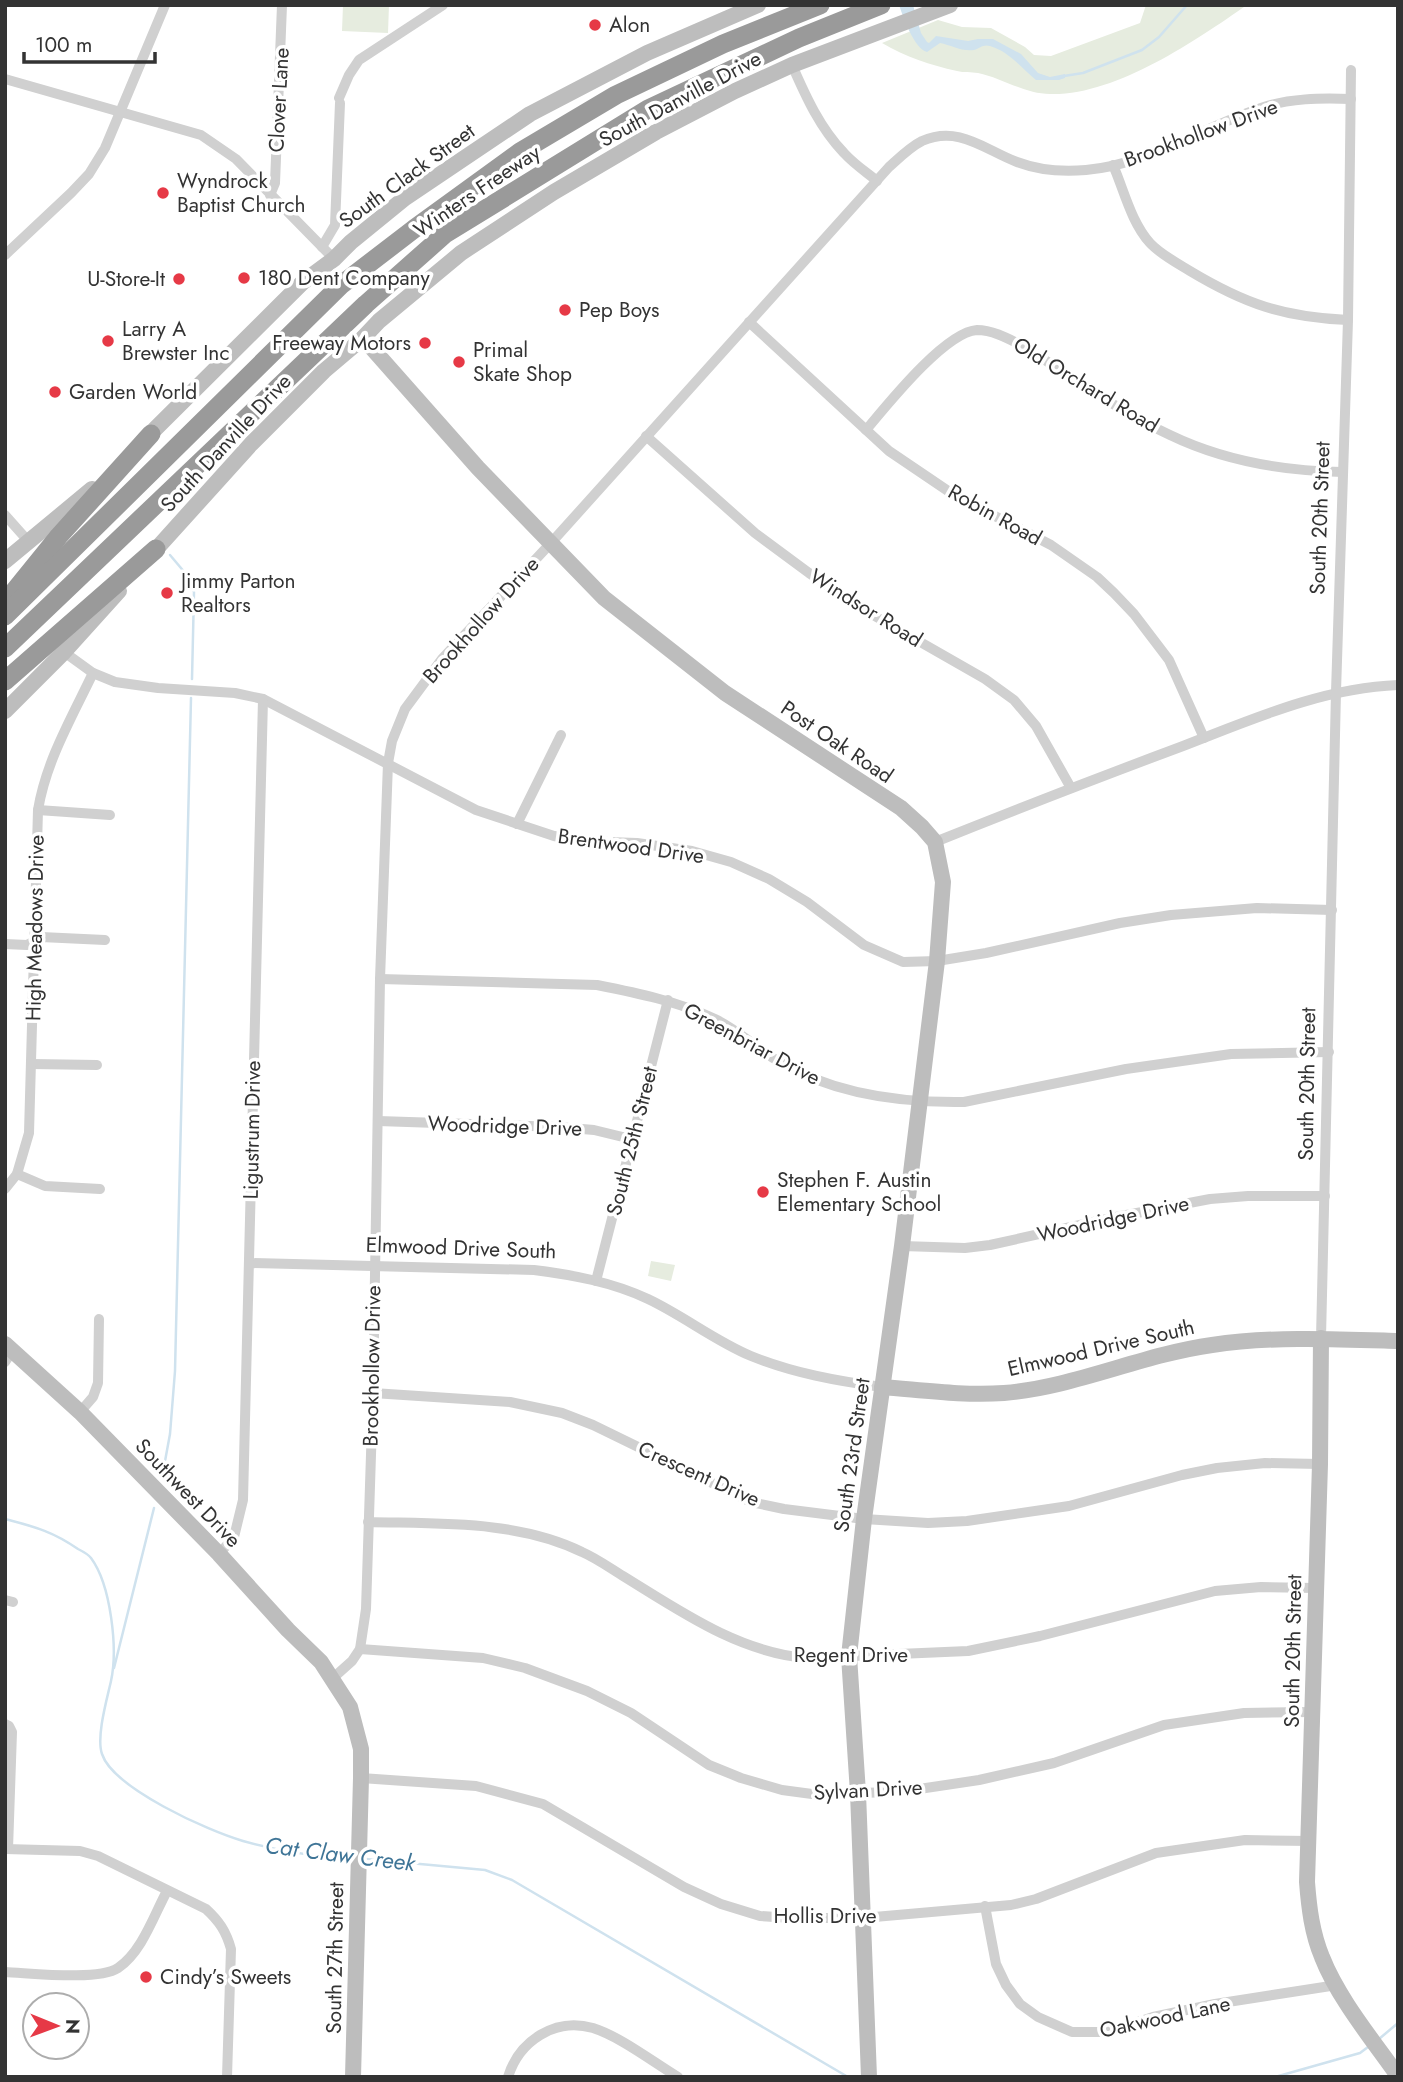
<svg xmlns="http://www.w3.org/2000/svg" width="1403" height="2082" viewBox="0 0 1403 2082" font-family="Jost,sans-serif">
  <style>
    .green { fill: #e6ecdf }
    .water { fill: #cfe2ee }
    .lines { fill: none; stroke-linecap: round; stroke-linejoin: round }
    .stream { stroke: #cfe2ee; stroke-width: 2.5 }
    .street { stroke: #d0d0d0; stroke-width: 10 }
    .secondary { stroke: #bdbdbd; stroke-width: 16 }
    .highway { stroke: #9a9a9a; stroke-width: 19 }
    .poi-dot { fill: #e63946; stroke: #fff; stroke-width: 2.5 }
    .labels { text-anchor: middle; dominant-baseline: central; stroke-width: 7; stroke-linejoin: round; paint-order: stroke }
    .poi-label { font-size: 21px; fill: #333; stroke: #fff; text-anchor: start }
    .street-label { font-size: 21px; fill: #333; stroke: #fff }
    .water-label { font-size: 23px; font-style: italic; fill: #3f7597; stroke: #fff }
  </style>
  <rect width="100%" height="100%" fill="#fff"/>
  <g class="green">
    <path d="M343,5H389L388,33L342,31Z"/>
    <path d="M1146,5H1247C1195,41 1115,96 1050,94C1025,94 1002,78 978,73C971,72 964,73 957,71C930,65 906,57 882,43L938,20L962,27L991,28L1025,47L1034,55L1051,56L1140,23Z"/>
    <path d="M651,1261L675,1265L671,1281L648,1276Z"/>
  </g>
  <path class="water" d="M899,5H913L921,33L927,42L929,43L936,36L968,41L978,39H993L1021,54L1038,73L1050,77L1065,74V78L1059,80H1036C1021,68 1010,52 990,46C983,44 980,48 974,50C962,52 951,45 940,43L927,52C914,48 904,19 899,5Z"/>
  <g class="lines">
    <g class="stream">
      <path d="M1064,76L1083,73L1142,50L1159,37L1187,5"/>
      <path d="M170,555L186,574L194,592L192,679"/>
      <path d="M163,1472L170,1434L175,1371L191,698"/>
      <path d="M5,1519C35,1527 52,1531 78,1549C82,1551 88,1554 91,1558C111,1585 118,1649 111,1681C107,1699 96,1737 102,1754C113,1788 208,1831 243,1841C278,1851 316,1857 353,1858"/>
      <path d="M114,1668L154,1508"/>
      <path d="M366,1859L485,1870L512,1880L848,2077"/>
      <path d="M1379,2039L1398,2023"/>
      <path d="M1275,2077L1360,2053L1368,2047"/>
    </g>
    <g class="street">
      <path d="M792,65C806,97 820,128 844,153C854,164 866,172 877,181"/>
      <path d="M5,79L201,135L236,159L334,259"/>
      <path d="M339,98L349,75L359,60L443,5"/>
      <path d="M1113,165C1124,190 1131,222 1150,243C1160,254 1177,263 1190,271C1245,304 1283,317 1348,320"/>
      <path d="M270,195L275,183L282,5"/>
      <path d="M322,247L335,225L340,103"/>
      <path d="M5,255L71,193L89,174L105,148L165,5"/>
      <path d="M749,322L889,451L954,495L1051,545L1097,577L1114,593L1134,614L1169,660L1204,738"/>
      <path d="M866,430C887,405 945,332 977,330C993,330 1009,339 1023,346C1071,376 1118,411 1170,435C1224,461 1283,471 1343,472"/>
      <path d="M646,436L755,533L809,573L866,611L985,679L1014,700L1036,726L1071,788"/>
      <path d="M5,515L29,542"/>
      <path d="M64,652L93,673L115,682L158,688L235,693L263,699L476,810L554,836L580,841L637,843L692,851L731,862L769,879L807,902L864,945L903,962L937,961L986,953L1120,923L1171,915L1257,908L1332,910"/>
      <path d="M38,810L110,815"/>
      <path d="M517,824L561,735"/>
      <path d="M935,842C1017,809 1100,777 1183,746C1253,719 1322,688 1398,685"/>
      <path d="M5,944L27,945L41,937L105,940"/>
      <path d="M380,979L597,985C637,993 677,1001 715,1019C738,1030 756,1048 778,1061C833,1094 900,1103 964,1102L1126,1069L1231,1054L1329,1052"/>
      <path d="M32,1064L97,1065"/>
      <path d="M378,1121L559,1127L594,1130L631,1139"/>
      <path d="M17,1174L45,1186L100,1189"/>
      <path d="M5,1189L17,1174L29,1133L38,810C46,761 72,717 93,673"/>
      <path d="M902,1246L965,1248L990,1245L1116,1217L1210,1199L1248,1196H1325"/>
      <path d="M249,1263L534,1270C573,1275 612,1282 648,1299C684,1316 715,1341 751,1356C793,1373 837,1381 882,1387"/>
      <path d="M596,1281L668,1000"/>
      <path d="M1321,1338L1336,692L1348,320L1351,70"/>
      <path d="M5,1362L13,1350"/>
      <path d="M373,1393L510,1402L562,1413L593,1425L751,1502L784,1509L864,1519L928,1523L967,1521L1069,1506L1182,1475L1217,1468L1265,1463L1320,1464"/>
      <path d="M80,1412L93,1397L98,1383L99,1319"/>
      <path d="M368,1522C438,1524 517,1520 582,1552C596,1558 610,1568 623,1576C680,1611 738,1652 806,1658L968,1651L1040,1636L1215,1591L1261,1587L1315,1588"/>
      <path d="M219,1554L234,1537L243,1500L263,699"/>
      <path d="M5,1600L13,1602"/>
      <path d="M360,1649L483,1658L525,1668L587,1691L631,1713L709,1765L741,1778L782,1790L812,1794L899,1792L979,1780L1054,1763L1164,1725L1244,1713L1313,1712"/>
      <path d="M333,1678L352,1661L360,1649L366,1609L373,1393L380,979L388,763L392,741L405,709L442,659L550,544L889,167C899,158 910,147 922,141C959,125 985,150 1017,162C1038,170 1063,172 1086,170C1147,165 1203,127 1261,108C1289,98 1321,98 1351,99"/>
      <path d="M5,1724L9,1726L12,1732L8,1849"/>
      <path d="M361,1778L476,1786L543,1804L684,1887L721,1904L760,1916L791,1918H863L1011,1905L1036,1899L1156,1853L1245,1840L1310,1841"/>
      <path d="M5,1849L80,1851L98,1856L206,1909C219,1921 226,1931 231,1949L227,2077"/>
      <path d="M985,1906L996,1964L1006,1985L1020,2004L1038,2017L1072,2032H1107L1153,2017L1215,2004L1337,1985"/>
      <path d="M5,1972C31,1973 98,1981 118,1968C142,1952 154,1915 167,1891"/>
      <path d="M508,2077C519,2041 555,2017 593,2028C621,2037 653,2062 678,2077"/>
    </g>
    <g class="secondary">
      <path d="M363,338L478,468L604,598L725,693L901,808L922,827L935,842L943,882L937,961L902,1246L864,1519L849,1656L858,1793L869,2077"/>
      <path d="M144,440L303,282L334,259L351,242L405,198L530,114L647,53L758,5"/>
      <path d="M150,556L251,444L324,371L363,338L379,321L461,253L554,192L656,132L735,91L792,65L950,5"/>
      <path d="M5,561L92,489"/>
      <path d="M5,711L64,652L119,591"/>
      <path d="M1321,1338L1320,1464L1307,1882C1309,1908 1312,1933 1322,1957C1338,1998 1372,2039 1398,2076"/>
      <path d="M5,1344L80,1412L219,1554L288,1630L321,1662L350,1707L361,1749V1778L353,2077"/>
      <path d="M882,1387C922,1390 964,1396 1004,1393C1075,1387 1141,1355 1212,1345C1273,1336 1336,1339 1398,1341"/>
    </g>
    <g class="highway">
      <path d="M12,594L59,536L151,434"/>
      <path d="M5,616L341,285L414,229L520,152L616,95L723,44L820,5"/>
      <path d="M5,648L366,304L445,234L648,109L799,38L881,5"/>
      <path d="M5,681L156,549"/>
    </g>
  </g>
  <g class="poi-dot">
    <circle cx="595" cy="25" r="7"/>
    <circle cx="163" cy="193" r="7"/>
    <circle cx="244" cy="278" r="7"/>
    <circle cx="179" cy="279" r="7"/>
    <circle cx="565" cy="310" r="7"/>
    <circle cx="108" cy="341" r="7"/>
    <circle cx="425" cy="343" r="7"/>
    <circle cx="459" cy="362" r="7"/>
    <circle cx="55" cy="392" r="7"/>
    <circle cx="167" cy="593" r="7"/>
    <circle cx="763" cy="1192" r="7"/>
    <circle cx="146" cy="1977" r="7"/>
  </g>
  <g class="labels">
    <g class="poi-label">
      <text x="609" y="25">Alon</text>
      <text x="177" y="181">Wyndrock<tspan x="177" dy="24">Baptist Church</tspan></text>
      <text x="258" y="278">180 Dent Company</text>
      <text x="165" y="279" text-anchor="end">U-Store-It</text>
      <text x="579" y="310">Pep Boys</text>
      <text x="122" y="329">Larry A<tspan x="122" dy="24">Brewster Inc</tspan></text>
      <text x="411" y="343" text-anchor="end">Freeway Motors</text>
      <text x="473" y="350">Primal<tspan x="473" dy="24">Skate Shop</tspan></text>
      <text x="69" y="392">Garden World</text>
      <text x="181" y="581">Jimmy Parton<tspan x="181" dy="24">Realtors</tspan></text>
      <text x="777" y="1180">Stephen F. Austin<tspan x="777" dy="24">Elementary School</tspan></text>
      <text x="160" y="1977">Cindy’s Sweets</text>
    </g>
    <g class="street-label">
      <text transform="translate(680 99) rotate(-28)">South Danville Drive</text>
      <text transform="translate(279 100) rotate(-87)">Clover Lane</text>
      <text transform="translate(1201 133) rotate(-20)">Brookhollow Drive</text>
      <text transform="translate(407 176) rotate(-36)">South Clack Street</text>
      <text transform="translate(477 191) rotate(-34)">Winters Freeway</text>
      <text transform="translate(1086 385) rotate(31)">Old Orchard Road</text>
      <text transform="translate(226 443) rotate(-47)">South Danville Drive</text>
      <text transform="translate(995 515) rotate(29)">Robin Road</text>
      <text transform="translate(1320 518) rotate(-88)">South 20th Street</text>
      <text transform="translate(866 608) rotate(32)">Windsor Road</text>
      <text transform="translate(481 620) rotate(-48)">Brookhollow Drive</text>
      <text transform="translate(837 742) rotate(34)">Post Oak Road</text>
      <text transform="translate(631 846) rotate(8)">Brentwood Drive</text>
      <text transform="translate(35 928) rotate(-89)">High Meadows Drive</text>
      <text transform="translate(752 1044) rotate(28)">Greenbriar Drive</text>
      <text transform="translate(1307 1084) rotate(-89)">South 20th Street</text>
      <text transform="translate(505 1126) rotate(2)">Woodridge Drive</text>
      <text transform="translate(252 1130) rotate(-89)">Ligustrum Drive</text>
      <text transform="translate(632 1141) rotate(-76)">South 25th Street</text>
      <text transform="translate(1113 1219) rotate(-12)">Woodridge Drive</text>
      <text transform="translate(461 1248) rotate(2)">Elmwood Drive South</text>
      <text transform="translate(1101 1348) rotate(-13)">Elmwood Drive South</text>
      <text transform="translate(372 1366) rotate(-89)">Brookhollow Drive</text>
      <text transform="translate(852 1455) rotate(-82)">South 23rd Street</text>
      <text transform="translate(699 1474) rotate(24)">Crescent Drive</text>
      <text transform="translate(188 1493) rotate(46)">Southwest Drive</text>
      <text transform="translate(1293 1651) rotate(-89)">South 20th Street</text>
      <text x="851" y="1655">Regent Drive</text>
      <text transform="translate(868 1790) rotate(-3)">Sylvan Drive</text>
      <text x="825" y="1916">Hollis Drive</text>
      <text transform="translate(335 1958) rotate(-89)">South 27th Street</text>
      <text transform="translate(1165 2017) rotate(-12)">Oakwood Lane</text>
    </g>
    <g class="water-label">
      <text transform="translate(340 1854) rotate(7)">Cat Claw Creek</text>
    </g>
  </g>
  <rect width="1403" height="2082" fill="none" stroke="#333333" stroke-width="14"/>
  <g transform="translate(56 2026) rotate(91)"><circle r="33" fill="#ffffff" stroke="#adadad" stroke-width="2"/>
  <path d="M0-5L12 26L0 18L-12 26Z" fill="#e63946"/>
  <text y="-10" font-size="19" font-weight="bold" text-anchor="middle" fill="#333333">N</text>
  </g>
  <path d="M24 52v10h131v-10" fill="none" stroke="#333333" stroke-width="3.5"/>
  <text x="35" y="52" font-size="21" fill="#333333" stroke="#ffffff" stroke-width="5" paint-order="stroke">100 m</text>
</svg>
